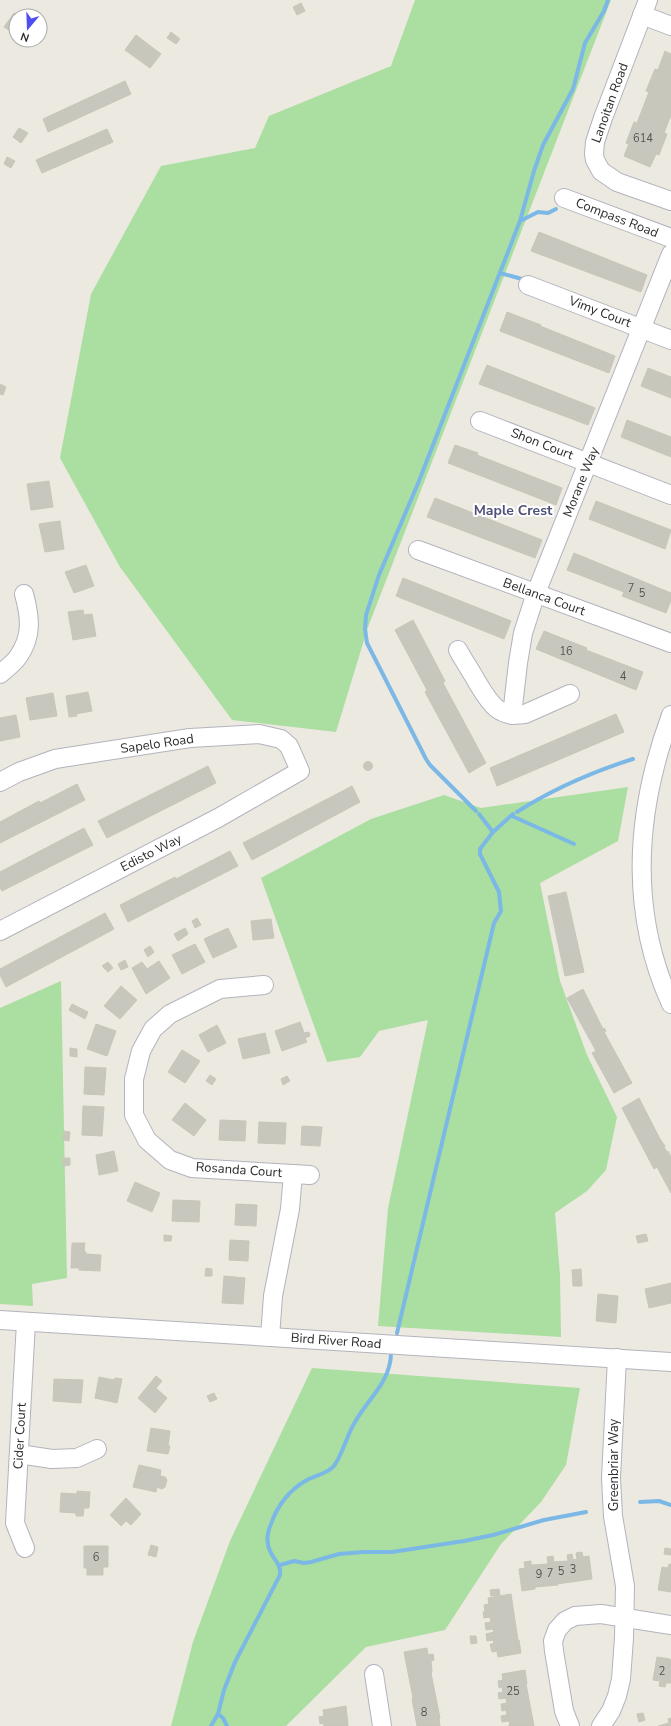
<svg xmlns="http://www.w3.org/2000/svg" width="671" height="1726" viewBox="0 0 671 1726" font-family="'Nunito Sans',sans-serif">
  <style>
    .green { fill: #abdea1 }
    .lines { fill: none; stroke-linecap: round; stroke-linejoin: round }
    .stream { stroke: #7bb8e6; stroke-width: 4 }
    .building { fill: #c8c7be; stroke: #c8c5b9 }
    .minor-casing { stroke: #b3b3be; stroke-width: 20 }
    .minor { stroke: #fff; stroke-width: 18 }
    .labels { text-anchor: middle; dominant-baseline: central; stroke-width: 4; stroke-linejoin: round; paint-order: stroke }
    .number-label { font-size: 11px; fill: #535350 }
    .street-label { font-size: 13px; fill: #2c2c2c; stroke: #fff }
    .neighbourhood-label { font-size: 14px; font-weight: bold; fill: #4f507a; stroke: #fff }
  </style>
  <rect width="100%" height="100%" fill="#ece9e0"/>
  <g class="green">
    <path d="M415,0H611L368,627L336,732L232,720L120,567L60,458L91,294L161,166L255,148L269,116L391,66Z"/>
    <path d="M628,787L618,841L540,883L560,981L587,1055L617,1117L606,1170L587,1191L555,1213L560,1275L561,1337L378,1326L388,1208L428,1020L379,1031L360,1057L327,1062L261,878L371,819L444,795L481,808Z"/>
    <path d="M61,981L67,1278L32,1284L33,1306L0,1304V1008Z"/>
    <path d="M312,1368L580,1388L566,1465L541,1502L501,1544L445,1630L366,1647L286,1726H171L193,1642L230,1541Z"/>
  </g>
  <g class="lines">
    <g class="stream">
      <path d="M520,221L538,212L548,213L556,209"/>
      <path d="M500,273L522,279"/>
      <path d="M476,811L430,765L426,759L367,643L365,629L366,615L379,575L419,481L520,221L534,171L543,145L573,89L585,43L604,11L608,0"/>
      <path d="M517,812C553,789 592,772 633,759"/>
      <path d="M479,814L493,832"/>
      <path d="M512,816L574,844"/>
      <path d="M397,1333L494,923L501,911L499,892L480,854V849L493,832L513,814"/>
      <path d="M640,1502L659,1501L671,1505"/>
      <path d="M280,1565L294,1561L304,1563L311,1562L339,1554L363,1552H392L464,1541L493,1535L544,1520L586,1512"/>
      <path d="M218,1714L223,1718L227,1726"/>
      <path d="M211,1726L218,1714L224,1690L235,1662L280,1575C281,1565 276,1562 271,1553C266,1544 267,1533 271,1524C277,1506 290,1489 307,1480C316,1475 327,1474 334,1466C343,1453 347,1435 355,1422C368,1399 391,1381 391,1353"/>
    </g>
  </g>
  <g class="building">
    <path d="M301,3L305,11L297,15L293,7Z"/>
    <path d="M14,13L18,16H16V35L4,27Z"/>
    <path d="M171,32L180,39L176,44L167,38Z"/>
    <path d="M136,35L161,54L150,68L125,50Z"/>
    <path d="M665,51L671,54V115L664,133L667,134L659,155L656,154L650,167L624,156L629,144L626,143L634,122L637,123L649,92L646,91L655,69L658,70Z"/>
    <path d="M125,81L131,94L48,132L43,119Z"/>
    <path d="M19,128L28,133L21,143L13,137Z"/>
    <path d="M107,129L113,142L42,173L36,160Z"/>
    <path d="M7,157L15,161L11,168L4,164Z"/>
    <path d="M539,232L647,275L641,292L531,251Z"/>
    <path d="M507,312L541,325L540,326L615,356L609,373L500,331Z"/>
    <path d="M487,365L595,408L588,425L479,384Z"/>
    <path d="M648,368L671,377V398L641,386Z"/>
    <path d="M0,384L6,387L3,395L0,394Z"/>
    <path d="M627,420L671,437V457L621,437Z"/>
    <path d="M455,445L478,453L477,455L562,488L556,505L448,463Z"/>
    <path d="M49,481L53,507L31,510L27,484Z"/>
    <path d="M435,498L542,540L535,558L427,517Z"/>
    <path d="M596,501L671,530L665,549L589,519Z"/>
    <path d="M60,521L64,549L45,552L39,524Z"/>
    <path d="M574,553L671,593V600L666,613L622,596L624,592L567,570Z"/>
    <path d="M86,565L94,586L74,593L65,572Z"/>
    <path d="M403,578L511,621L504,639L396,596Z"/>
    <path d="M83,610L84,615L92,614L96,636L73,640L68,612Z"/>
    <path d="M413,620L445,681L443,683L486,763L469,773L425,692L427,690L395,630Z"/>
    <path d="M544,631L587,648L586,650L643,672L636,690L536,649Z"/>
    <path d="M88,692L92,711L76,714L77,716L69,717L66,696Z"/>
    <path d="M53,693L57,716L30,720L26,698Z"/>
    <path d="M616,714L624,732L497,786L490,768Z"/>
    <path d="M16,715L20,737L0,741V718Z"/>
    <circle cx="368" cy="766" r="4.5"/>
    <path d="M208,766L216,783L107,838L98,821Z"/>
    <path d="M77,784L85,800L0,843V822L39,801L40,803Z"/>
    <path d="M352,786L360,802L252,860L243,843Z"/>
    <path d="M84,828L93,845L2,891L0,888V872Z"/>
    <path d="M230,851L238,866L128,922L120,905L175,877L176,879Z"/>
    <path d="M566,892L584,972L565,976L548,896Z"/>
    <path d="M105,913L114,929L6,987L0,975V969Z"/>
    <path d="M197,918L201,925L195,928L192,921Z"/>
    <path d="M271,919L274,938L253,940L251,921Z"/>
    <path d="M185,928L188,934L178,941L174,934Z"/>
    <path d="M228,928L237,947L213,958L204,939Z"/>
    <path d="M195,944L205,962L182,974L172,955Z"/>
    <path d="M150,946L154,952L148,957L144,950Z"/>
    <path d="M125,960L128,967L121,970L118,964Z"/>
    <path d="M159,961L170,978L146,994L132,968L142,962L147,969Z"/>
    <path d="M108,962L113,968L108,972L102,966Z"/>
    <path d="M121,986L137,1000L120,1019L104,1006Z"/>
    <path d="M583,989L603,1029L604,1028L606,1031L604,1032L632,1083L614,1093L592,1053L596,1051L567,998Z"/>
    <path d="M72,1004L88,1012L85,1019L69,1010Z"/>
    <path d="M300,1022L304,1033L309,1032L310,1036L305,1038L307,1042L282,1051L275,1031Z"/>
    <path d="M96,1024L116,1031L107,1056L87,1049Z"/>
    <path d="M217,1025L226,1043L208,1052L199,1035Z"/>
    <path d="M265,1033L270,1053L243,1059L238,1039Z"/>
    <path d="M70,1048L77,1049V1057L70,1056Z"/>
    <path d="M182,1050L200,1061L185,1083L168,1072Z"/>
    <path d="M85,1067L106,1068L104,1095L84,1094Z"/>
    <path d="M210,1075L216,1079L212,1085L206,1081Z"/>
    <path d="M287,1076L290,1081L283,1085L281,1079Z"/>
    <path d="M639,1098L660,1139L665,1146L664,1147L667,1152L668,1151L671,1157V1193L657,1167L654,1169L622,1108Z"/>
    <path d="M185,1103L206,1120L194,1136L172,1120Z"/>
    <path d="M83,1106L104,1107L102,1136L82,1135Z"/>
    <path d="M220,1120L246,1121L245,1141L219,1140Z"/>
    <path d="M259,1122L286,1123L285,1144L258,1143Z"/>
    <path d="M302,1126L322,1127L320,1146L301,1145Z"/>
    <path d="M64,1131L70,1132L69,1141L63,1140Z"/>
    <path d="M114,1151L118,1171L99,1175L96,1155Z"/>
    <path d="M63,1158H70V1165L63,1166Z"/>
    <path d="M135,1182L160,1193L152,1212L127,1201Z"/>
    <path d="M173,1200L200,1201L199,1222L172,1221Z"/>
    <path d="M236,1204L257,1205L256,1226L235,1225Z"/>
    <path d="M646,1234L648,1241L638,1243L636,1236Z"/>
    <path d="M164,1235L172,1236L171,1241H164Z"/>
    <path d="M230,1240L249,1241L248,1261L229,1260Z"/>
    <path d="M72,1243H85L84,1251L86,1252V1254L101,1255L100,1271L79,1270V1268H71Z"/>
    <path d="M206,1268L212,1269V1276H205Z"/>
    <path d="M581,1269L582,1286H573L572,1270Z"/>
    <path d="M224,1276L245,1278L243,1304L222,1303Z"/>
    <path d="M671,1283V1303L649,1308L645,1289Z"/>
    <path d="M598,1294L618,1296L616,1323L596,1321Z"/>
    <path d="M156,1376L162,1381L156,1388L167,1398L155,1413L138,1398Z"/>
    <path d="M99,1377L114,1380L115,1378L122,1379L117,1403L95,1398Z"/>
    <path d="M54,1379L83,1380L81,1403L53,1401Z"/>
    <path d="M214,1393L217,1399L210,1402L207,1396Z"/>
    <path d="M151,1428L170,1431L168,1446H170L168,1454L147,1451Z"/>
    <path d="M139,1465L161,1470L160,1476L165,1477L167,1480L165,1487L162,1489L157,1487L156,1492L133,1487Z"/>
    <path d="M77,1491L90,1492L89,1508H84L83,1516H76V1513L60,1512L61,1493L77,1494Z"/>
    <path d="M126,1498L141,1514L131,1525L126,1521L121,1526L110,1515Z"/>
    <path d="M151,1545L158,1547L156,1557L148,1555Z"/>
    <path d="M84,1546H108V1567H103V1575H87V1568H84Z"/>
    <path d="M665,1548L671,1549V1555L664,1554Z"/>
    <path d="M582,1552L583,1557L589,1556L592,1579L557,1584L558,1585L535,1587V1589L522,1591L519,1569L525,1568L524,1562L531,1561V1565L548,1564L547,1557L553,1556L554,1562L568,1561L567,1555L572,1554L573,1560L577,1559L576,1553Z"/>
    <path d="M669,1564H671V1592L658,1590L662,1567L668,1568Z"/>
    <path d="M499,1589L500,1595L491,1596L490,1590Z"/>
    <path d="M511,1594L518,1640H519L521,1653L498,1657L497,1651L492,1652L490,1644H494L493,1640L487,1641L486,1634L494,1632L493,1629L486,1630L485,1623L491,1622L490,1617L484,1618L483,1612H485L484,1605L489,1604L488,1598Z"/>
    <path d="M470,1636H476L477,1643L471,1644Z"/>
    <path d="M427,1648L428,1655L433,1654L434,1660L431,1661L432,1672L431,1673L440,1718H439L440,1726H417L412,1699L413,1698L404,1652Z"/>
    <path d="M657,1657L670,1659L671,1661V1683H666L665,1687L659,1686L660,1681L653,1680Z"/>
    <path d="M525,1670L527,1684H526L534,1726H508H510L509,1721L502,1722L501,1716L507,1715L506,1710L502,1711L501,1704L507,1703L506,1698L499,1699L498,1693L503,1692L502,1687L499,1688L498,1681L503,1680L502,1674Z"/>
    <path d="M346,1706L348,1726H324L323,1723L320,1724L319,1717L324,1716L323,1710Z"/>
    <path d="M643,1713L645,1720L639,1722L637,1714Z"/>
    <path d="M671,1718V1726H658L669,1723L668,1719Z"/>
  </g>
  <g class="lines">
    <g class="minor-casing">
      <g id="minor">
        <path d="M648,0L603,118L595,142L594,154L595,160L601,171L617,182L671,201"/>
        <path d="M642,15L671,26"/>
        <path d="M564,198L671,238"/>
        <path d="M528,285L671,340"/>
        <path d="M480,421L671,495"/>
        <path d="M418,550L671,643"/>
        <path d="M458,650C464,661 471,671 477,682C489,702 498,719 525,714L570,694"/>
        <path d="M0,674C6,669 14,663 18,657C33,636 30,616 24,594"/>
        <path d="M512,715L518,663L523,633L536,593L671,254"/>
        <path d="M671,715C636,810 628,909 671,1004"/>
        <path d="M0,782L19,772L55,759L190,738L259,734L281,739L289,746L300,771L218,818L0,931"/>
        <path d="M264,985L220,989L170,1014L153,1029L141,1051L134,1079V1115L147,1140L170,1160L192,1168L310,1175"/>
        <path d="M0,1320L671,1362"/>
        <path d="M270,1337L273,1296L290,1209L293,1174"/>
        <path d="M19,1454L52,1459L77,1458L97,1449"/>
        <path d="M25,1548L15,1523L26,1322"/>
        <path d="M374,1674L382,1726"/>
        <path d="M570,1726L564,1711L554,1651L553,1641L557,1630L565,1621L575,1616L601,1614L671,1625"/>
        <path d="M601,1726L611,1711L617,1696L621,1679L624,1638L625,1586L613,1516L611,1478L617,1358"/>
      </g>
    </g>
    <use href="#minor" class="minor"/>
  </g>
  <g class="labels">
    <g class="number-label">
      <text x="643" y="138">614</text>
      <text x="631" y="588">7</text>
      <text x="642" y="593">5</text>
      <text x="566" y="651">16</text>
      <text x="623" y="676">4</text>
      <text x="96" y="1557">6</text>
      <text x="573" y="1569">3</text>
      <text x="561" y="1571">5</text>
      <text x="550" y="1573">7</text>
      <text x="539" y="1574">9</text>
      <text x="662" y="1671">2</text>
      <text x="513" y="1691">25</text>
      <text x="424" y="1712">8</text>
    </g>
    <g class="street-label">
      <text transform="translate(610 103) rotate(-70)">Lanoitan Road</text>
      <text transform="translate(617 218) rotate(21)">Compass Road</text>
      <text transform="translate(600 312) rotate(21)">Vimy Court</text>
      <text transform="translate(542 444) rotate(21)">Shon Court</text>
      <text transform="translate(581 482) rotate(-68)">Morane Way</text>
      <text transform="translate(544 597) rotate(20)">Bellanca Court</text>
      <text transform="translate(157 744) rotate(-8)">Sapelo Road</text>
      <text transform="translate(151 853) rotate(-27)">Edisto Way</text>
      <text transform="translate(239 1170) rotate(4)">Rosanda Court</text>
      <text transform="translate(336 1341) rotate(4)">Bird River Road</text>
      <text transform="translate(20 1436) rotate(-87)">Cider Court</text>
      <text transform="translate(614 1465) rotate(-90)">Greenbriar Way</text>
    </g>
    <g class="neighbourhood-label">
      <text x="513" y="510">Maple Crest</text>
    </g>
  </g>
  <g transform="translate(28 28) rotate(199)"><circle r="19" fill="#ffffff" stroke="#ababab"/>
  <path d="M0-3L7 15L0 10L-7 15Z" fill="#4d50ec"/>
  <text y="-6" font-size="11" font-weight="bold" text-anchor="middle" fill="#2c2c2c">N</text>
  </g>
</svg>
